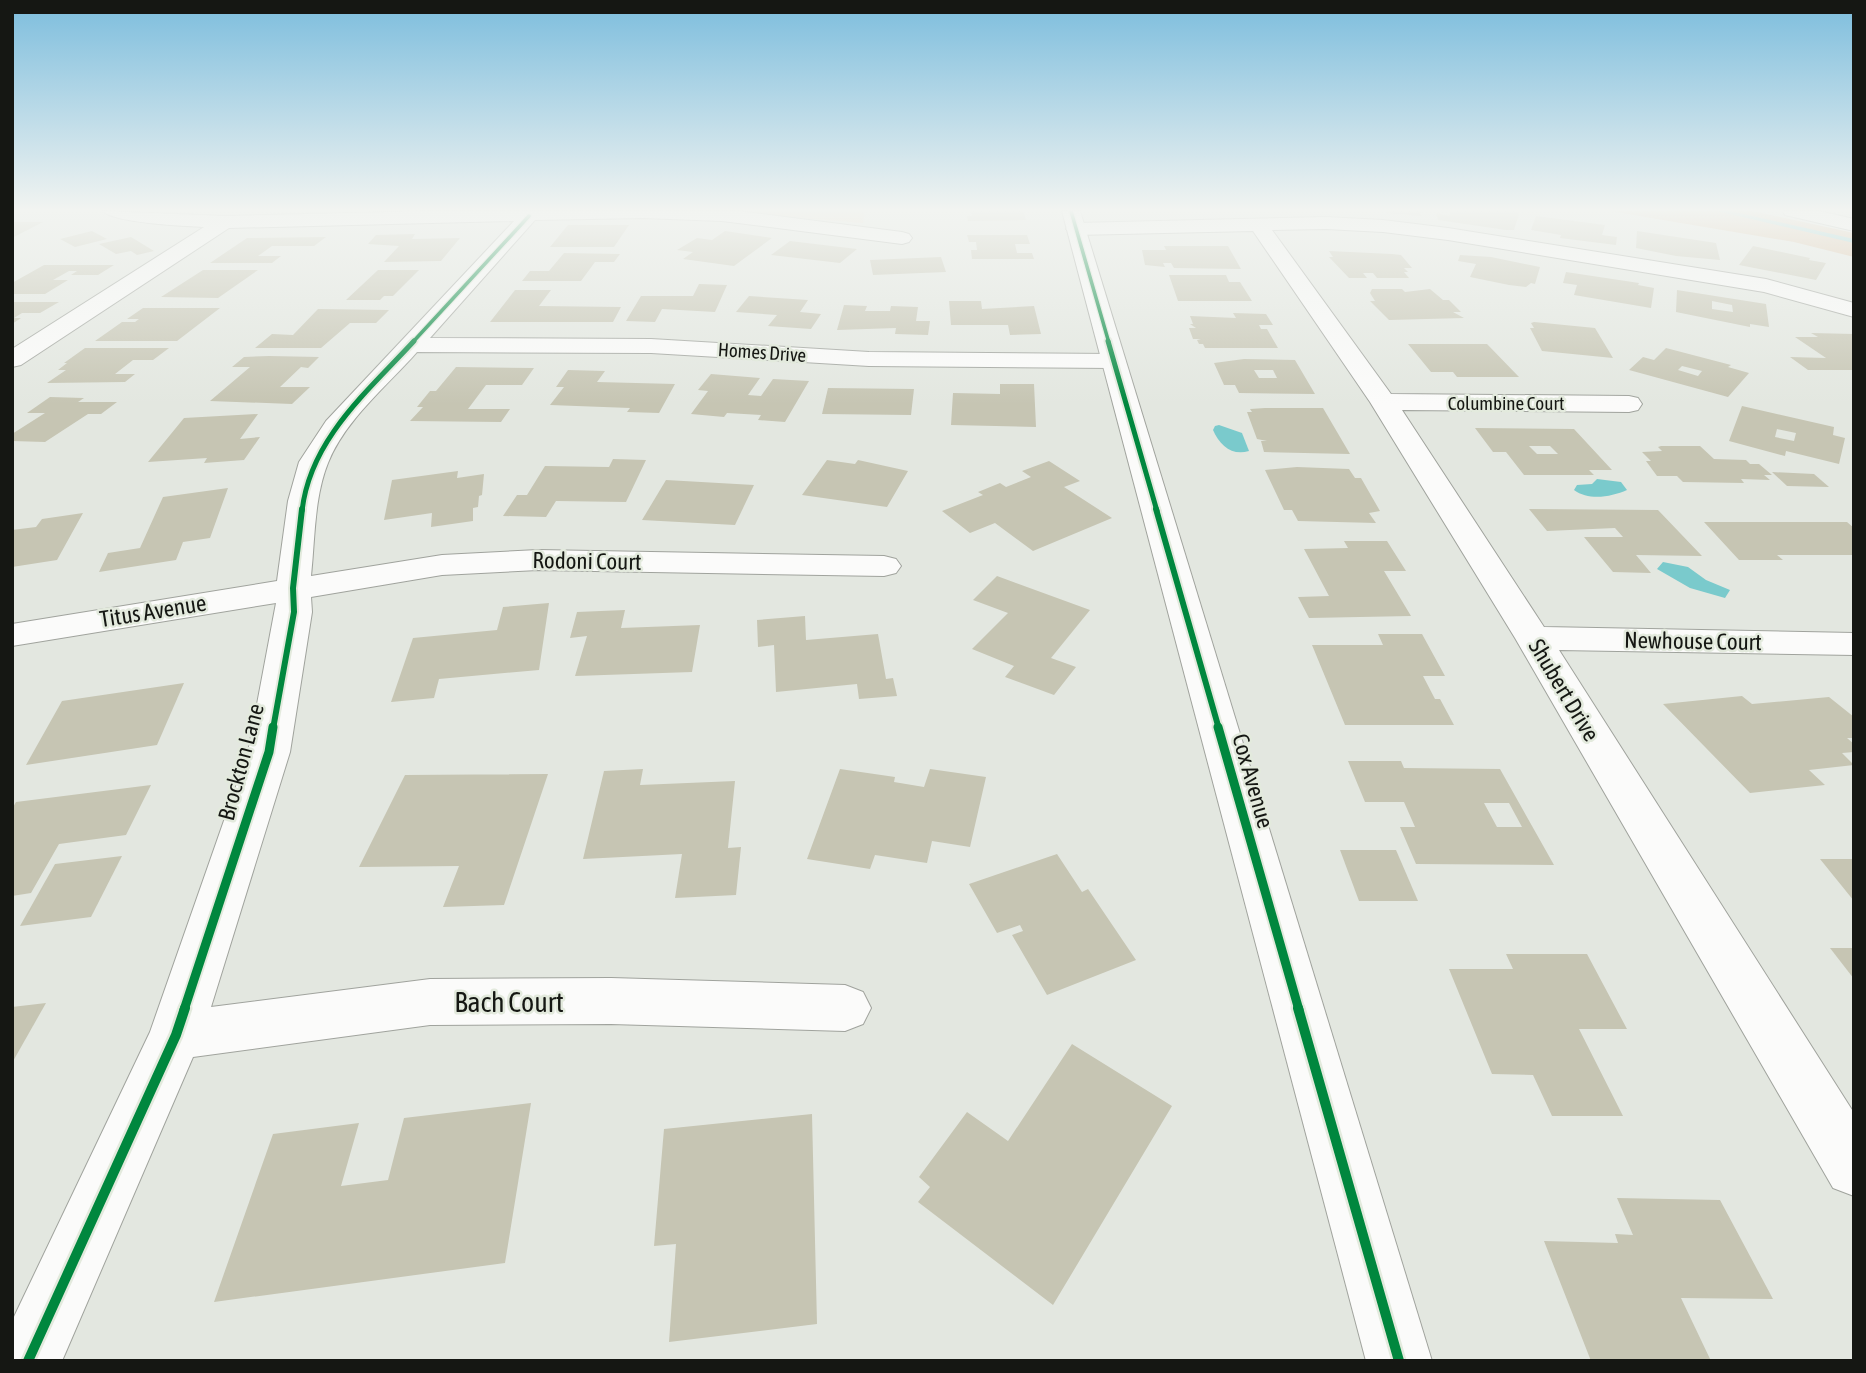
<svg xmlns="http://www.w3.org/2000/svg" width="1866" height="1373" viewBox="0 0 1866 1373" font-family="'Asap Condensed',sans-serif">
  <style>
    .green { fill: #ebd5bc }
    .forest { fill: #d9ba98 }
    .water { fill: #7acacc }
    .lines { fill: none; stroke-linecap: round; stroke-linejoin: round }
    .stream { fill: #7acacc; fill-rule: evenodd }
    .building { fill: #c6c5b3; fill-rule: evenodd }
    .minor-casing { stroke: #a0a39d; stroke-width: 2 }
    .major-casing { stroke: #a0a39d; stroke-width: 2 }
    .minor { fill: #fbfbfa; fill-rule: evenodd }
    .major { fill: #fbfbfa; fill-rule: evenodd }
    .cycleway-far4-casing { stroke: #e3eadd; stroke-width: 6 }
    .cycleway-far3-casing { stroke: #e3eadd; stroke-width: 9 }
    .cycleway-far2-casing { stroke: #e3eadd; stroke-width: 10 }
    .cycleway-far1-casing { stroke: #e3eadd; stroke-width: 13 }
    .cycleway-casing { stroke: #e3eadd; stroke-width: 15 }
    .cycleway-far4 { stroke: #00873e; stroke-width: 3.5 }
    .cycleway-far3 { stroke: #00873e; stroke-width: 5 }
    .cycleway-far2 { stroke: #00873e; stroke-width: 6 }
    .cycleway-far1 { stroke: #00873e; stroke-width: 9 }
    .cycleway { stroke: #00873e; stroke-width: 10 }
    .labels { text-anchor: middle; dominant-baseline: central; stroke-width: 5; stroke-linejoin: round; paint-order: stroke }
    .far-street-label { font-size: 19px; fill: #151713; stroke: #e3eadd }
    .street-label { font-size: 23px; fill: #151713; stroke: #e3eadd }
    .near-street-label { font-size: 28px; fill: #151713; stroke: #e3eadd }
  </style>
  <rect width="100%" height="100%" fill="#e3e7e0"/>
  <path class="green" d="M712,211H865L863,223Z"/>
  <path class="forest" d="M1610,211H1752L1854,233V257L1794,242Z"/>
  <g class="water">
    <path d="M1219,425L1242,433L1249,451C1232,456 1220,446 1213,430L1215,426Z"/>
    <path d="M1597,479L1621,482L1627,490C1611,497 1589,501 1574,490L1577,485L1592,484Z"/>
    <path d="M1663,562L1688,567L1706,580L1730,590L1725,598L1690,588L1657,569Z"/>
  </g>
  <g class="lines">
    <path class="stream" d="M1717,211H1730L1854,239V243Z"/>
  </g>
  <g class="building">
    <path d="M971,211H1023L1026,220L968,221L967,216H972Z"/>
    <path d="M1386,211H1420L1421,216L1386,213Z"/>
    <path d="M1451,211H1515L1519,214L1514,230H1506L1438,220L1436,213L1449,216Z"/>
    <path d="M1536,216L1605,225L1602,235L1617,237L1616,245L1560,238L1561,235L1531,230Z"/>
    <path d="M12,222H43L12,238Z"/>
    <path d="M568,225H629L614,247H550Z"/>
    <path d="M92,231L107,239L75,247L60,239Z"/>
    <path d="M725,231L772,238L734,266L683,259L693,252L677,250L697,238L712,240Z"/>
    <path d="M1637,231L1716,243L1720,260L1676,256L1636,248Z"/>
    <path d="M415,234L412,239L460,238L441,261L384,262L399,246L368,244L376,235Z"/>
    <path d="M967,235H1027L1030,244H1015L1017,253H1032L1034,259H972L971,250H977L976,242H969Z"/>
    <path d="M131,237L154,251L137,255L131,251L116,254L99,244Z"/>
    <path d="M326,237L314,246H272L258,256H281L272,263H210L247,238Z"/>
    <path d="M790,241L857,249L840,263L771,255Z"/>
    <path d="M1164,246H1228L1241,269L1174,268L1171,263H1163L1165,267L1145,265L1142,250H1166Z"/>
    <path d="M1753,246L1810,258L1809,260L1826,263L1816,280L1739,265Z"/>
    <path d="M1329,251L1392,254L1401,255L1412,268H1404L1408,272H1404L1409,278H1377L1373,273H1363L1367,278H1349L1329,257H1333Z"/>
    <path d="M564,253L620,254L614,262H595L581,281H522L530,271H549Z"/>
    <path d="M1460,255L1491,257L1540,267L1535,284L1531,283L1526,287L1509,285L1470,277L1476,264L1458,261Z"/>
    <path d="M941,257L946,272L873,275L870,260Z"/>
    <path d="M44,265H114L98,275H71L77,271H69L53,280H68L45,294H12V283Z"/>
    <path d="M203,270H258L218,298L161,297Z"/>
    <path d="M378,270H419L393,296H384L380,300H346Z"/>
    <path d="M1566,272L1639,283L1638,285L1654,288L1651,308L1574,295L1577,285L1563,283Z"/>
    <path d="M1169,275H1226L1229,282H1240L1252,301H1178Z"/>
    <path d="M699,284L727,285L715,312L662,309L655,322L626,321L641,296H693Z"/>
    <path d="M1372,289H1402L1405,292L1430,289L1443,300H1449L1461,312H1453L1464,318L1389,320L1370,301H1375L1370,293Z"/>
    <path d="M515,290H551L539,306L621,307L613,322H490Z"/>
    <path d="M1677,290L1766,304L1769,327L1750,324V327L1676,312ZM1712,301L1732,305L1733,312L1712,309Z"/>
    <path d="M749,296L808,300L800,312L821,314L811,329L768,326L777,315L736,312Z"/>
    <path d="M949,301H981L982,309L1034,306L1041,334L1010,335L1008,325H951Z"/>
    <path d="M12,302H59L40,313H22L14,318H21L12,324Z"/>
    <path d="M844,305L867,306L865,311H890L891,306L918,307L916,321H930L928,335L895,334L896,328L837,330Z"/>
    <path d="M143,308H220L177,341H95L122,322H135L139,319H127Z"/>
    <path d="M318,309L389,310L376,323H350L321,348H255L272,334L293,335Z"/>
    <path d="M1233,313L1266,314L1273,325H1259L1261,329H1267L1278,348H1205L1203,344H1199L1197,340L1201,339H1193L1189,328H1196L1190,324H1193L1190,316L1236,318Z"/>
    <path d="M1534,322L1595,328L1613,358L1542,351L1530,328H1534L1531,323Z"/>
    <path d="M1811,333L1854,334V370H1808L1790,357L1826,358L1795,337H1818Z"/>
    <path d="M1408,344H1487L1519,377H1457L1453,372H1431Z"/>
    <path d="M85,348H169L153,360H133L115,374H135L125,382L47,383L66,370H58L67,363H64Z"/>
    <path d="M1666,348L1731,365L1728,367L1749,373L1728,397L1629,370L1643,357L1654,360ZM1682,366L1702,371L1698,376L1678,370Z"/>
    <path d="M269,356L319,357L308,368L301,367L280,387H310L292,404L210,401L250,367H232L244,357Z"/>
    <path d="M1244,359L1295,360L1315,394L1239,393L1235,385H1224L1214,363ZM1254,370H1273L1277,378H1259Z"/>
    <path d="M456,367L534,368L522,385H486L468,409H510L501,422L410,421L423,407H417L430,391H436Z"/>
    <path d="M568,370L605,371L597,382L675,384L659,413L627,412L630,408L550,405L564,387H556Z"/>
    <path d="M711,374L760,378L748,395L761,396L773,379L809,381L785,422L758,420L761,415L727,413L724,417L691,414L708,391L698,390Z"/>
    <path d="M1000,384H1034L1036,427L951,425L953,393L1000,394Z"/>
    <path d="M828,388L914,389L911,415L822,414Z"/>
    <path d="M50,397L84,398L78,402H117L101,414H88L45,442L12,441V434L45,413H27Z"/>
    <path d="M1742,406L1834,427L1833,435L1845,438L1839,464L1786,451L1785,456L1729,441ZM1777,429L1796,433L1794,441L1775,437Z"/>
    <path d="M1265,408H1323L1350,454L1264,452L1261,441H1267L1257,439L1247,412H1252L1250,409Z"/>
    <path d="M258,414L240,439L260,437L244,460L204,463L207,458L148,462L184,418Z"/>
    <path d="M1475,428L1574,429L1612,470H1589L1594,475H1524L1506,452H1493ZM1529,446H1550L1558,454H1537Z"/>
    <path d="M1661,446H1700L1714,459L1746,460L1750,464H1759L1772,475H1764L1770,480L1741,479L1744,483L1683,482L1677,476H1657L1646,461H1651L1642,452L1662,451L1658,447Z"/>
    <path d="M613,459L646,460L626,502L556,501L546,517L503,516L517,495H527L545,466L609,467Z"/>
    <path d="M827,460L855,464L858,460L908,471L887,507L802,495Z"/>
    <path d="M1049,461L1080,481L1064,487L1112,518L1033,551L995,523L970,533L942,511L983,495L978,492L1000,483L1006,487L1031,477L1022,471Z"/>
    <path d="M1297,467L1349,469L1355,478H1361L1380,511L1369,513L1376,523L1298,521L1292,510H1284L1265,470Z"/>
    <path d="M458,471L457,478L484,474L482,495L479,496L478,507L473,508V521L431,527L432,513L384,520L392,480Z"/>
    <path d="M1772,472L1814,474L1829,487L1787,486Z"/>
    <path d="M666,480L754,485L735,525L642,520Z"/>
    <path d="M228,488L210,538L183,542L176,560L99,572L108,553L140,548L163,497Z"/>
    <path d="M1529,509L1658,510L1702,556L1636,555L1651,573L1613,572L1584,537H1623L1615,528L1547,531Z"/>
    <path d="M83,513L57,560L12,567V530L36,527L42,519Z"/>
    <path d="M1704,522H1847L1854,528V555H1777L1783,560H1739Z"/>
    <path d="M1344,541H1387L1406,571H1384L1411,616L1309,618L1298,597L1329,596L1304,549L1348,548Z"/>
    <path d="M997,576L1090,610L1051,658L1076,667L1054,695L1005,677L1014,666L972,649L1008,613L973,600Z"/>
    <path d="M549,603L539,670L439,679L434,698L391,702L413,638L497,630L503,607Z"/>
    <path d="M625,610L621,628L700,625L692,672L575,676L587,636L570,638L577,612Z"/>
    <path d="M805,616L806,640L878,634L886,679L893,678L897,696L859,699L857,684L776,692L774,645L758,647L757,620Z"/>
    <path d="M1378,634H1422L1445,676H1423L1435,699H1440L1454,725H1345L1312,645H1383Z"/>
    <path d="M184,683L157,745L26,765L62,701Z"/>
    <path d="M1742,696L1752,704L1829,697L1854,717V738H1847L1854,744V752L1842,753L1854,765L1809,770L1825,785L1750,793L1663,704Z"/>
    <path d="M1348,761H1401L1404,768L1500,769L1554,865L1416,864L1400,827H1415L1404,802H1365ZM1484,803H1509L1522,827H1497Z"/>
    <path d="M643,769L640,785L735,781L728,848L741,847L736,895L675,898L682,854L583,859L604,771Z"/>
    <path d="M840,769L895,777L894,782L924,787L930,769L986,777L970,847L932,841L927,863L875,855L870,869L807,859Z"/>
    <path d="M548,774L504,905L443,907L459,866L359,867L405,775Z"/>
    <path d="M151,785L126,835L59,844L31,893L12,896V809L16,802Z"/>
    <path d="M1340,850H1396L1418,901H1359Z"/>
    <path d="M1057,854L1082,892L1088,889L1136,960L1047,995L1012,935L1023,931L1020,925L997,933L969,884Z"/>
    <path d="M122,856L91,917L20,926L55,864Z"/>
    <path d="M1820,859H1854V901Z"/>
    <path d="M1830,948H1854V979Z"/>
    <path d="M1506,954H1587L1627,1029H1579L1623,1116H1552L1533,1075L1492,1074L1449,969H1513Z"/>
    <path d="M46,1003L12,1063V1007Z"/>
    <path d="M1072,1044L1172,1106L1053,1305L918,1202L930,1187L919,1177L967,1112L1008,1141Z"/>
    <path d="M531,1103L505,1263L214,1302L273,1134L359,1123L341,1186L388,1180L404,1118Z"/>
    <path d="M812,1114L817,1324L669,1342L676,1244L654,1246L664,1129Z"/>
    <path d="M1617,1198L1720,1200L1773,1299L1681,1298L1711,1361H1591L1544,1241L1618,1243L1615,1234L1633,1235Z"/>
  </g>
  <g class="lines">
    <g class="minor-casing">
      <g id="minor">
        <path d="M103,211L225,216L430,211H738L902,232L909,234L912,238L909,242L902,244L722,221L643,218L535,220L430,338L651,339L869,352L1113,354L1122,356L1125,361L1122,366L1113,368L869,366L651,353L417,352C387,386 345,420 328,463C314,498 315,539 311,576L442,555L538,550L884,556L896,559L901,566L896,573L884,576L538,570L442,575L311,597L312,612L290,752L211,1007L430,979L611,978L845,985L863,992L871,1008L863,1024L845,1031L611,1024L430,1025L193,1057L62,1361H12V1321L150,1032L248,752L276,603L12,646V624L277,581L288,501L299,462L326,421L514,221L229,228L21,365L12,367V349L204,227C185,226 114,223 103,211Z"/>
        <path d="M1783,211H1819L1854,219V231L1785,215Z"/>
        <path d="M1326,217L1383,220L1448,228L1766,279L1854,303V317L1764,292L1448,240L1383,232L1326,229L1272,230L1391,394L1629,396L1638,398L1642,404L1638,410L1629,412L1402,410L1544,627L1854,633V655L1559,650L1854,1113V1196L1833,1188L1515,638L1370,402L1253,231L1076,235L1066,229L1076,223Z"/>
      </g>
    </g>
    <g class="major-casing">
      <path id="major" d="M1062,211H1080L1432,1361H1366Z"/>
    </g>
    <use href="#minor" class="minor"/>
    <use href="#major" class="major"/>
    <g class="cycleway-far4-casing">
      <g id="cycleway-far4">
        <path d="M1071,211L1109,343"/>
        <path d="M412,343L529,216"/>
      </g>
    </g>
    <g class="cycleway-far3-casing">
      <g id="cycleway-far3">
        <path d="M1108,341L1157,511"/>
        <path d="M302,511C310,439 368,391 414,341"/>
      </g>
    </g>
    <g class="cycleway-far2-casing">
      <g id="cycleway-far2">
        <path d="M1156,509L1219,729"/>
        <path d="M273,729L294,612L293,588L302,509"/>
      </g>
    </g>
    <g class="cycleway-far1-casing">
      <g id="cycleway-far1">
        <path d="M1218,727L1299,1010"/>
        <path d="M184,1010L269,752L273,727"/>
      </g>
    </g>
    <g class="cycleway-casing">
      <g id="cycleway">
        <path d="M1298,1008L1399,1361"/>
        <path d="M28,1361L176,1035L185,1008"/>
      </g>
    </g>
    <use href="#cycleway-far4" class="cycleway-far4"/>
    <use href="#cycleway-far3" class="cycleway-far3"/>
    <use href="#cycleway-far2" class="cycleway-far2"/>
    <use href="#cycleway-far1" class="cycleway-far1"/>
    <use href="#cycleway" class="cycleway"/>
  </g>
  <linearGradient id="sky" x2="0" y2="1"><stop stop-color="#7cbddd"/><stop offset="0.52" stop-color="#f2f4f1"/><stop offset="1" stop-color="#f2f4f1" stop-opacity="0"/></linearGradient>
  <rect width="1866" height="404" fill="url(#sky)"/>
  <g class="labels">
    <g class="far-street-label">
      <text transform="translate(762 352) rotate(4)">Homes Drive</text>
      <text x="1506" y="403">Columbine Court</text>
    </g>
    <g class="street-label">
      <text transform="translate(587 561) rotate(1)">Rodoni Court</text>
      <text transform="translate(153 611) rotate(-9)">Titus Avenue</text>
      <text transform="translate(1693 641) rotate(1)">Newhouse Court</text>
      <text transform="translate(1564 690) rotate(59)">Shubert Drive</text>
      <text transform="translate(241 762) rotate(-75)">Brockton Lane</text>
      <text transform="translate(1253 781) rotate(74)">Cox Avenue</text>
    </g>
    <g class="near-street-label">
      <text x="509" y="1002">Bach Court</text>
    </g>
  </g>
  <rect width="1866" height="1373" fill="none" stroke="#151713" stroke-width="28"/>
</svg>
